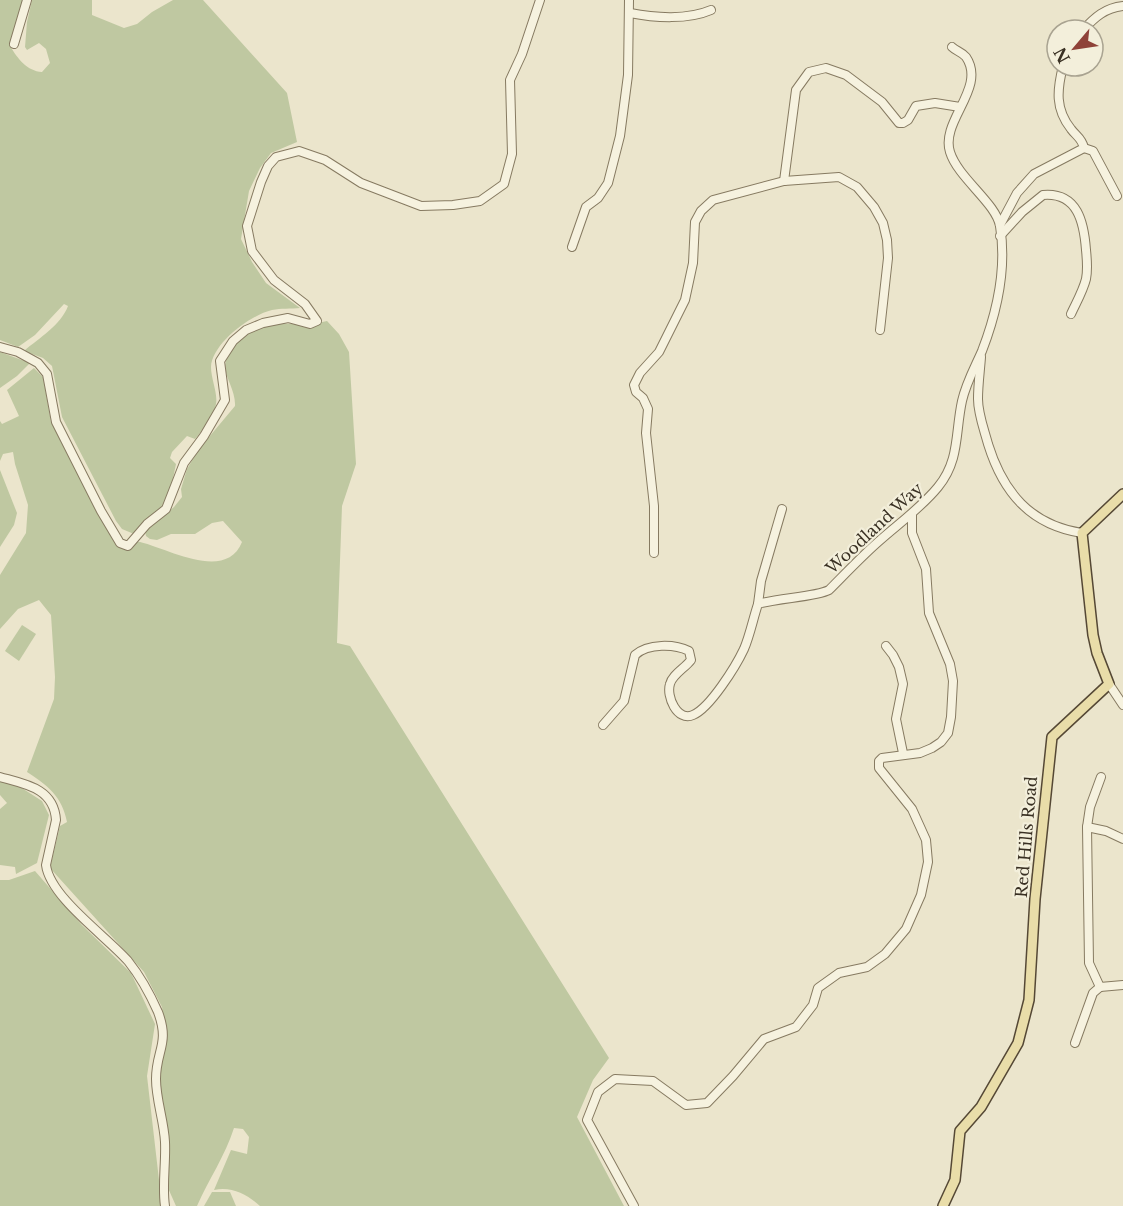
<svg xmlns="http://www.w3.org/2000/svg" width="1123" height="1206" viewBox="0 0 1123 1206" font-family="'Libre Baskerville',serif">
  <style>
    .green { fill: #bfc8a1 }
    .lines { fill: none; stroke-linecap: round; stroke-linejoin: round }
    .minor-casing { stroke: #867a61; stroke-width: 10 }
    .major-casing { stroke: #554835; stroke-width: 12 }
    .minor { stroke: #f6f2df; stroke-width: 8 }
    .major { stroke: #e9dda9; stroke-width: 9 }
    .labels { text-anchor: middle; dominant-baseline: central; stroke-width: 4.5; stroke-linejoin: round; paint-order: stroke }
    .street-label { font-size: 16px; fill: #393023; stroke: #f3efdb }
  </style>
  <rect width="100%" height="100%" fill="#ebe5cc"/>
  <g class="green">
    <path d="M0,0H25L10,46C18,59 27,71 42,72L50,63L46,49L39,43L27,50L25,47L27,22L32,0H92V15L124,28L137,24L152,12L173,0H203L287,93L297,142L271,153L260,168L249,191L241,239L252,262L266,283L300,308C291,309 281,308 272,310C250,315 212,344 211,367C211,379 218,393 216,404C215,412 201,433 195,439L187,436L172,452L170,458L176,464C173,478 171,494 162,506C155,516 142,524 134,534L122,529L116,521L62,417L52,366L43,358L24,351C39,338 61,325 68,306L64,304L35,335L18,347L0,340Z"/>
    <path d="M327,321L339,334L349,352L356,464L342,506L337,643L350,646L609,1058L593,1080L577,1117L624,1206H260C247,1194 231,1186 214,1190L231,1150L247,1154L249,1137L243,1129L234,1128C225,1156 209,1179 197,1206H176L168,1188L169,1142L159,1078L167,1036L162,1007L144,972L50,868L60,826L67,822C62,796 48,786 27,772L54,699L55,677L51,615L39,600L18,609L0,629V575L26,533L28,505L15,464L13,452L3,454L0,461V421L2,424L19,416L7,390L34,368L43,377L51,422L116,543C124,542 132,540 140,542C169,549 226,582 242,542L223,521L212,523L195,534H171L157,540L150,539L146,536L145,531L174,507L182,497L181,489L187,469L199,449L235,406C236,389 222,375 226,361C228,353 235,343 242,338C275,314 294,330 327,321Z"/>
    <path d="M0,352L30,363L17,376L0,388Z"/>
    <path d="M0,470L17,513L14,525L0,547Z"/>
    <path d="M22,625L36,634L19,661L5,651Z"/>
    <path d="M0,774L42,801L49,815L37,863L16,874L15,867L0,865V809L7,803L0,795Z"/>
    <path d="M35,871L82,925L131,973L155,1024L147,1076L162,1206H0V880H9Z"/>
    <path d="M212,1192H230L236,1206H204Z"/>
  </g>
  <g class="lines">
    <g class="minor-casing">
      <g id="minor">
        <path d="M630,13C655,18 688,20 711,10"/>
        <path d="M1083,30C1095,17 1105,8 1123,6"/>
        <path d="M14,44L27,0"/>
        <path d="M1084,148L1093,151L1117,196"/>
        <path d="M784,181L796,90L809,72L826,68L846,75L882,102L899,123H903L908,120L916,106L935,103L960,107"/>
        <path d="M1000,225L1017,193L1034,174L1084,148C1082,138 1076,136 1071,129C1055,109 1057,90 1063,66"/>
        <path d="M1000,236L1022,212L1043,195C1078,192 1084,223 1086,250C1087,260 1088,269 1086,279C1083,291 1076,303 1071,314"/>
        <path d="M572,247L586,207L598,198L608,183L620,136L628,75L629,0"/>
        <path d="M0,347L18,352L38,363L47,374L56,422L101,511L120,543L128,546L147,524L166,509L184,463L204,436L225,400L220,361L233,341L246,330L263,323L288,318L310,324L317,321L305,304L274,280L252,251L247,226L261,182L268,166L276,157L299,151L325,160L361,183L421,206L453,205L480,201L504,184L512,154L510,80L522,54L540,0"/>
        <path d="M981,357C980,371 978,385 978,399C978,414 984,429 988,444C1003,492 1030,525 1082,533"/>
        <path d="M654,553V506L646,433L648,409L643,398L636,392L634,385L640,373L659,352L685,300L693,263L695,222L701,211L713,200L784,181L839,177L857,187L874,207L883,223L887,240L888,258L880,330"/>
        <path d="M758,604L761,581L782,509"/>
        <path d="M886,646L893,655L899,667L903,684L896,719L903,753"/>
        <path d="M1109,684L1123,705"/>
        <path d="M603,725L624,701L635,655C648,643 675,644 689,651L691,660C685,668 672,675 670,684C666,696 677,722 693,715C710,708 736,666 744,649C750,635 753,619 758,604C777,598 816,597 829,590C845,574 861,557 878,542C898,524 921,508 938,487C960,460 955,433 962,401C966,383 975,367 982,351C997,312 1007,268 1000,226C996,203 958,178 950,152C940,121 987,88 966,57C962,52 956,51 952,47"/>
        <path d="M0,777C25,784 54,788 56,820L46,865C50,897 106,936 128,961C140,976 150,994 158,1012C170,1044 156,1050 156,1079C156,1100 164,1121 165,1142C166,1163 162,1186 165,1206"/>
        <path d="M1087,827L1106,831L1123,839"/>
        <path d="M1100,987L1089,963L1087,827L1090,807L1101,777"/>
        <path d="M1100,987L1123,985"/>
        <path d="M1075,1043L1093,993L1100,987"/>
        <path d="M634,1206L587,1120L598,1092L615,1079L653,1081L686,1105L707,1103L733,1076L764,1039L796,1027L813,1005L818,988L839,973L867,967L885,954L906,929L921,895L928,862L926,840L912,809L879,768V761L882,758L920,753L932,748L941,742L948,733L951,717L953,681L950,664L929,613L926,569L912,533V514"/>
      </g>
    </g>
    <g class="major-casing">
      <path id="major" d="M943,1206L955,1180L960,1131L981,1107L1018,1043L1029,1000L1035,899L1052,737L1109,684L1097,653L1093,635L1082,533L1123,494"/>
    </g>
    <use href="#minor" class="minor"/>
    <use href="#major" class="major"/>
  </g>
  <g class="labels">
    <g class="street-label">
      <text transform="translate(874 528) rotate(-43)">Woodland Way</text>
      <text transform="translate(1026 837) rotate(-85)">Red Hills Road</text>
    </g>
  </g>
  <g transform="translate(1075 48) rotate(241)"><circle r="28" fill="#f3efdb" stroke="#a9a391" stroke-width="1.5"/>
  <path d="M0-4.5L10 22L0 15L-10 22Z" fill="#8f4238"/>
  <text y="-9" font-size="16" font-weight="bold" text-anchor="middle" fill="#393023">N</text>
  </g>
</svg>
